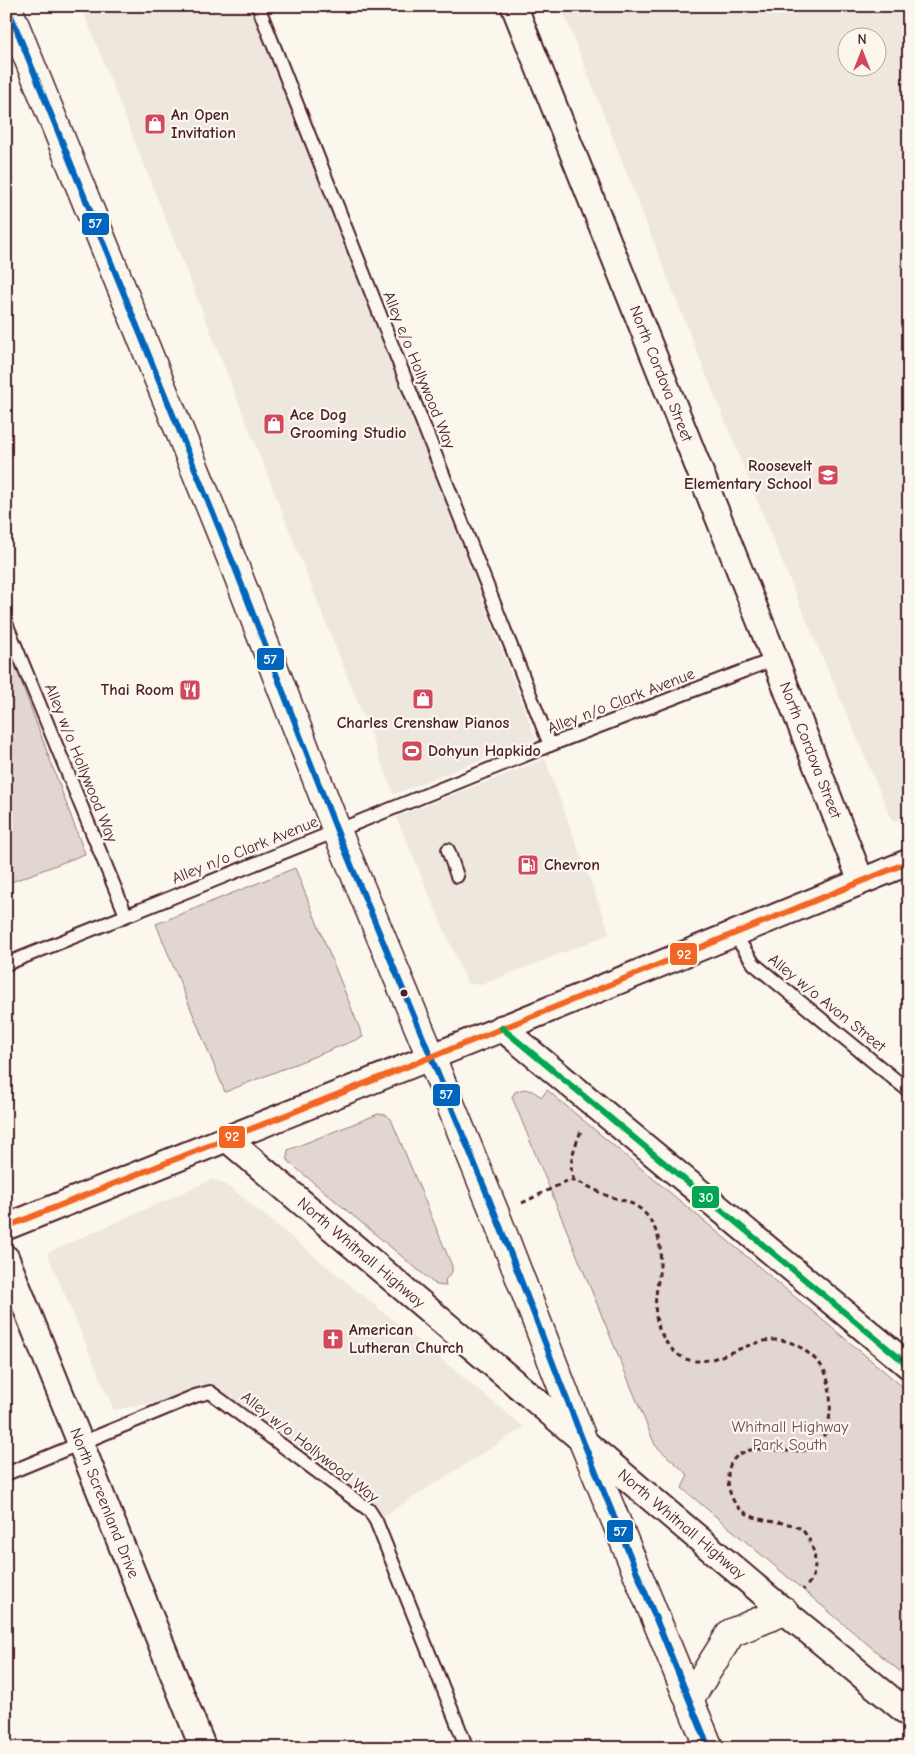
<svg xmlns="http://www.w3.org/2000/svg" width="915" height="1754" viewBox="0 0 915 1754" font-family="'Comic Neue',sans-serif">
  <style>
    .built { fill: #eee7de; fill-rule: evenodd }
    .green { fill: #e2d7d0; stroke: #967b7e }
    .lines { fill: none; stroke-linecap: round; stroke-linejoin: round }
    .service-casing { stroke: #4a1f2b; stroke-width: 16 }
    .minor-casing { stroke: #4a1f2b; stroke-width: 29 }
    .secondary-casing { stroke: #4a1f2b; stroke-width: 31 }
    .path { stroke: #4a1f2b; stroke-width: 3; stroke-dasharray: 5 4; stroke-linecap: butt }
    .service { stroke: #fbf7ec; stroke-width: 12 }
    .minor { stroke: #fbf7ec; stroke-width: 25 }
    .secondary { stroke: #fbf7ec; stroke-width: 28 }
    .bus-1-casing { stroke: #fbf7ec; stroke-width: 10 }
    .bus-2-casing { stroke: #fbf7ec; stroke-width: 10 }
    .bus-3-casing { stroke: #fbf7ec; stroke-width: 10 }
    .bus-1 { stroke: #0065bd; stroke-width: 6 }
    .bus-2 { stroke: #f26522; stroke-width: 6 }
    .bus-3 { stroke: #00a651; stroke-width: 6 }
    .bus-dot { fill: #4a1f2b; stroke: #fbf7ec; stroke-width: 2 }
    .labels { text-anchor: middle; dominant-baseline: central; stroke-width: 4.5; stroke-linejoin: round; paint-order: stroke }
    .poi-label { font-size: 16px; font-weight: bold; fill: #4a1f2b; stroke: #fbf7ec; text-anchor: start }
    .street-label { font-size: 16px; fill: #4a1f2b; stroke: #fbf7ec }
    .park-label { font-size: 16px; fill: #704d54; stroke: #fbf7ec }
    .line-badge { stroke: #fbf7ec; stroke-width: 2 }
    .badge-label { font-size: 14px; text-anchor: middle; font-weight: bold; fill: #fff }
  </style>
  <rect width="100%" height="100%" fill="#fbf7ec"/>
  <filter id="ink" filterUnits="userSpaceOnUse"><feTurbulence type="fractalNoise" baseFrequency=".02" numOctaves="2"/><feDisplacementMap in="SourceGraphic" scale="10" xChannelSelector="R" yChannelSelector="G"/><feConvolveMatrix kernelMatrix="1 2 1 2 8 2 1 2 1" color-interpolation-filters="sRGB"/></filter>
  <g filter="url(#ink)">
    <g class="built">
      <path d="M81,6H255L536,739L394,794Z"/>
      <path d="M561,6H909V815L893,822L797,598L697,352ZM848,38H878V68H848Z"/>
      <path d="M545,759L610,934L481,985L467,983L396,817Z"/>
      <path d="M213,1179L231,1188L524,1427L376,1521L221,1399L195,1396L114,1410L47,1253Z"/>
    </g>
    <g class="green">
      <path d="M10,652L85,854L6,884V653Z"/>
      <path d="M295,868L363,1037L225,1092L156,924Z"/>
      <path d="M524,1089L532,1091L542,1097L547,1090L909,1392V1679L682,1488L688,1475L655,1445L512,1097L515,1092Z"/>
      <path d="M378,1114L386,1115L391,1119L452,1266V1272L445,1280L446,1286L436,1285L289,1162L287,1157L288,1150Z"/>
    </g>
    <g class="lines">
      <g class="service-casing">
        <g id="service">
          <path d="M258,6L550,745"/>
          <path d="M6,623L126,915"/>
          <path d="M448,850L457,876"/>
          <path d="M734,934L754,964L909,1091"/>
          <path d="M6,964L550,745L775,659"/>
          <path d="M6,1474L195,1396L210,1392L369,1510L376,1521L467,1748"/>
        </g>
      </g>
      <g class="minor-casing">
        <g id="minor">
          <path id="s1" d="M514,6L775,659L861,881"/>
          <path d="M502,1028L909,1366"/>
          <path id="s2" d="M227,1139L784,1611L909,1714"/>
          <path d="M6,1227L516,1023L909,862"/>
          <path id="s3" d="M6,1258L203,1748"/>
        </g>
      </g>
      <g class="secondary-casing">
        <g id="secondary">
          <path d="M7,6L234,565L337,831L431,1057L496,1216L583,1441L709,1748"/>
          <path d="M690,1698L731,1633L784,1611"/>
        </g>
      </g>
      <g class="path">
        <path d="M574,1180C567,1165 575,1146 581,1131"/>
        <path d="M522,1203L569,1180C582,1181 595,1191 608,1196C618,1199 630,1201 639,1208C645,1212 650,1219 653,1225C676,1267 635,1307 671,1348C707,1390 758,1314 804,1350C812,1356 821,1363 825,1372C830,1383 831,1401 830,1413C822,1483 763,1430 735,1458C730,1463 728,1469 728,1476C728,1508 746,1518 776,1522C783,1523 794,1524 801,1529C813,1539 819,1564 812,1578C811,1582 806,1586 803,1590"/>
      </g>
      <use href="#service" class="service"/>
      <use href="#minor" class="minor"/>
      <use href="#secondary" class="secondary"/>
      <g class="bus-1-casing">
        <path id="bus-1" d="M7,6L234,565L337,831L431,1057L496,1216L583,1441L709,1748"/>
      </g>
      <g class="bus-2-casing">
        <path id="bus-2" d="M6,1227L516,1023L909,862"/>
      </g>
      <g class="bus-3-casing">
        <path id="bus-3" d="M502,1028L909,1366"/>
      </g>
      <use href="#bus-1" class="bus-1"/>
      <use href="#bus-2" class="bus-2"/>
      <use href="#bus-3" class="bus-3"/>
    </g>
  </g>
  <defs>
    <g id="shop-square" transform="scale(1.125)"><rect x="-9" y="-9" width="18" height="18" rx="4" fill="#d1495b" stroke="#fbf7ec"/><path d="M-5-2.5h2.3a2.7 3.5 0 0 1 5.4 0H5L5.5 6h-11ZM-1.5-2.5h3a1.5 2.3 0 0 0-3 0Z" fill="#fff"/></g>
    <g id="school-square" transform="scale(1.125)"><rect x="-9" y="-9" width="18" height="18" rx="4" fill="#d1495b" stroke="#fbf7ec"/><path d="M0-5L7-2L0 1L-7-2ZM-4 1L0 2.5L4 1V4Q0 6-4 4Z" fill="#fff"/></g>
    <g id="restaurant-square" transform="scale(1.125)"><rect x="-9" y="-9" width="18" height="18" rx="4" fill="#d1495b" stroke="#fbf7ec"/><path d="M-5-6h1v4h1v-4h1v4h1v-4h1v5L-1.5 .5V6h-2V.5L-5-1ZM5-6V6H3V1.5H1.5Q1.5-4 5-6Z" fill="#fff"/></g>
    <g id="stadium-square" transform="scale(1.125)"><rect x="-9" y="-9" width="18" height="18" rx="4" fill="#d1495b" stroke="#fbf7ec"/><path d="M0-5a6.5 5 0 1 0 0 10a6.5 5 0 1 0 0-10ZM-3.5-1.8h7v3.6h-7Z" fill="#fff"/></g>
    <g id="fuel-square" transform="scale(1.125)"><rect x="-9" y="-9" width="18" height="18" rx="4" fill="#d1495b" stroke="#fbf7ec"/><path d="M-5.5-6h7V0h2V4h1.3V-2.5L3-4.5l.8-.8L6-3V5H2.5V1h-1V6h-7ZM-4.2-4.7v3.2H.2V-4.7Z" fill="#fff"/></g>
    <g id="church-square" transform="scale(1.125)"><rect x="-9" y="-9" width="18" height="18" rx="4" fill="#d1495b" stroke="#fbf7ec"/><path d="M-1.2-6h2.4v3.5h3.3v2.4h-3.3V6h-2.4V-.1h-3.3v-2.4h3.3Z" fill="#fff"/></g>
  </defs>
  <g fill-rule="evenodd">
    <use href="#shop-square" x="155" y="124"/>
    <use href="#shop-square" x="274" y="424"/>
    <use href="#school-square" x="828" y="475"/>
    <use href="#restaurant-square" x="190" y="690"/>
    <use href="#shop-square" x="423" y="699"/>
    <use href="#stadium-square" x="412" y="751"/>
    <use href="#fuel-square" x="528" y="865"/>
    <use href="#church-square" x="333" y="1339"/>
  </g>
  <circle class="bus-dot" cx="404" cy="993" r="4.5"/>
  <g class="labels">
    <g class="poi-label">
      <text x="171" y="115">An Open<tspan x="171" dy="18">Invitation</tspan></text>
      <text x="290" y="415">Ace Dog<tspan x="290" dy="18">Grooming Studio</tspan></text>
      <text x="812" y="466" text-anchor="end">Roosevelt<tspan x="812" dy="18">Elementary School</tspan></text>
      <text x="174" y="690" text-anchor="end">Thai Room</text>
      <text x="423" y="723" text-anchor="middle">Charles Crenshaw Pianos</text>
      <text x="428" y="751">Dohyun Hapkido</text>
      <text x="544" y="865">Chevron</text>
      <text x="349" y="1330">American<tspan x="349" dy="18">Lutheran Church</tspan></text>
    </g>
    <g class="street-label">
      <text transform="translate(419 370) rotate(68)">Alley e/o Hollywood Way</text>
      <text stroke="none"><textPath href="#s1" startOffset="396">North Cordova Street</textPath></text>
      <text transform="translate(621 701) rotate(-21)">Alley n/o Clark Avenue</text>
      <text stroke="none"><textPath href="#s1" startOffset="801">North Cordova Street</textPath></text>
      <text transform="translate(81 763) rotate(68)">Alley w/o Hollywood Way</text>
      <text transform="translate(245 850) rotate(-22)">Alley n/o Clark Avenue</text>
      <text transform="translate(827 1003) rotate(39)">Alley w/o Avon Street</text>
      <text stroke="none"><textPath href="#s2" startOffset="176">North Whitnall Highway</textPath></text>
      <text transform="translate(310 1447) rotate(38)">Alley w/o Hollywood Way</text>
      <text stroke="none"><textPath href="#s3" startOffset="264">North Screenland Drive</textPath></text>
      <text stroke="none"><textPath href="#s2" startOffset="596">North Whitnall Highway</textPath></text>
    </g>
    <g class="park-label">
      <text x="790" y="1427">Whitnall Highway<tspan x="790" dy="18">Park South</tspan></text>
    </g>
  </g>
  <g class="line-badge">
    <rect x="81" y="212" width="29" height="24" rx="5" fill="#0065bd"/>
    <rect x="256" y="647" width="29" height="24" rx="5" fill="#0065bd"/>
    <rect x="669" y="942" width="29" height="24" rx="5" fill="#f26522"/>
    <rect x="432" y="1083" width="29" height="24" rx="5" fill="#0065bd"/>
    <rect x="218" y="1125" width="28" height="24" rx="5" fill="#f26522"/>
    <rect x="691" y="1185" width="29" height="24" rx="5" fill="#00a651"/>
    <rect x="606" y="1519" width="28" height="24" rx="5" fill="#0065bd"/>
  </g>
  <g class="badge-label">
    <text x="95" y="228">57</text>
    <text x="270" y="664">57</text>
    <text x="684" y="959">92</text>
    <text x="446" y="1099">57</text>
    <text x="232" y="1141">92</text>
    <text x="706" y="1202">30</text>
    <text x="620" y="1536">57</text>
  </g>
  <rect width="915" height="1754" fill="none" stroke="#fbf7ec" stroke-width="25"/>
  <rect x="12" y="12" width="890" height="1729" fill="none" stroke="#4a1f2b" stroke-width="2" filter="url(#ink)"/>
  <g transform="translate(862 52)"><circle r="24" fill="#fbf7ec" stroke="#b4a19f"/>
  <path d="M0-4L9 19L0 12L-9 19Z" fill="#d1495b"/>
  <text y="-8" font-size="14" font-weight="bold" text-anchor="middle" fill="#4a1f2b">N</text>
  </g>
</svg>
